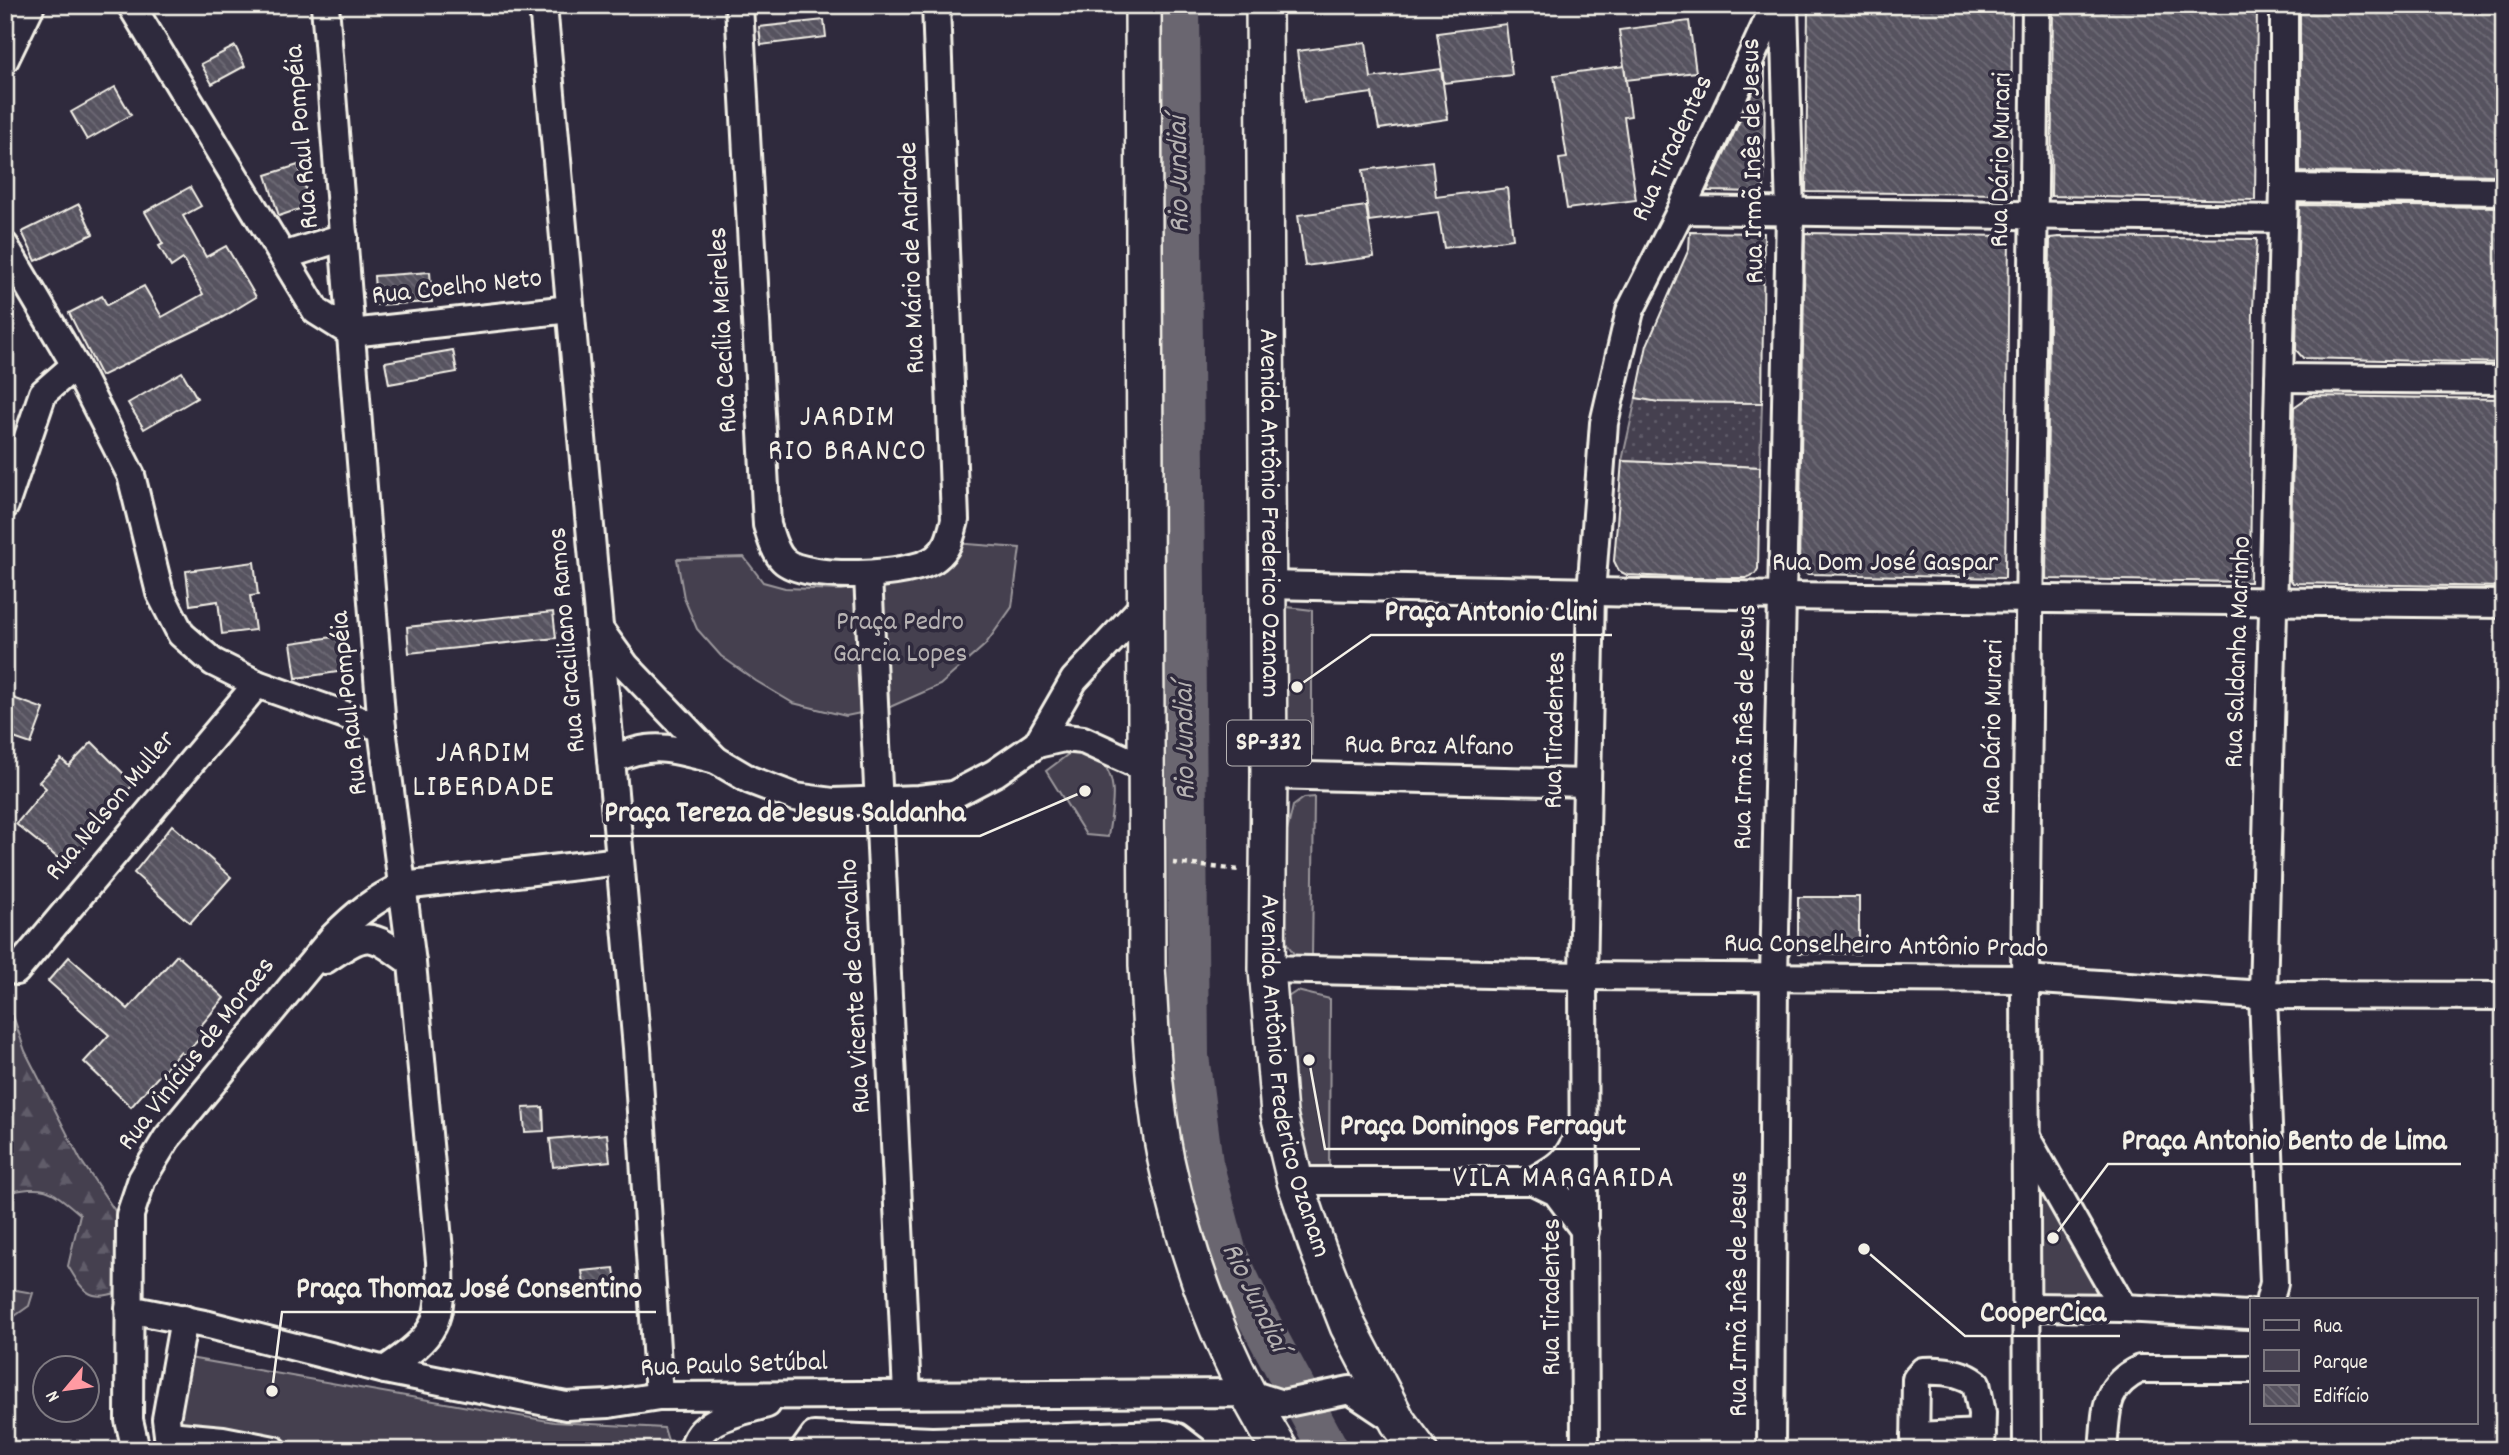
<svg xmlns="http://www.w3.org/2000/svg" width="2509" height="1455" viewBox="0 0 2509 1455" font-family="Dekko,sans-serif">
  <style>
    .grass { fill: url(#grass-dots); stroke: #9c989c; stroke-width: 2 }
    .forest { fill: url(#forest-firs); stroke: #9c989c; stroke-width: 2 }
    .park { fill: #454050; stroke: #9c989c; stroke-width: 2 }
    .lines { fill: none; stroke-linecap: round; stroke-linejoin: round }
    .river { stroke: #6a6670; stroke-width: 40 }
    .building { fill: url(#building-back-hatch); stroke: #f4f1e8; stroke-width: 2 }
    .minor-casing { stroke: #f4f1e8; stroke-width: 32 }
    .major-casing { stroke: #f4f1e8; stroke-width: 40 }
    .path { stroke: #f4f1e8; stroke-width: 4.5; stroke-dasharray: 5 5; stroke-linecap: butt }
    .minor { stroke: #2f2a3d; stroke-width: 26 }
    .major { stroke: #2f2a3d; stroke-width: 35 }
    .labels { text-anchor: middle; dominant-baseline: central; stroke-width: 7; stroke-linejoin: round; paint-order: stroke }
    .shield { fill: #2f2a3d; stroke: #b9b5b5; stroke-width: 2 }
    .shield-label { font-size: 26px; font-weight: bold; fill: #f4f1e8 }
    .street-label { font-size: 28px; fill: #f4f1e8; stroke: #2f2a3d }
    .park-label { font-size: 28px; fill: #b7b3b3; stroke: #2f2a3d }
    .water-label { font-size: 30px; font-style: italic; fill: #b6b2b2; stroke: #2f2a3d }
    .neighbourhood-label { font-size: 30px; letter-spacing: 2px; fill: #f4f1e8; stroke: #2f2a3d }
    .leader { fill: none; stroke: #f4f1e8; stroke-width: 2.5 }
    .callout-dot { fill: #f4f1e8; stroke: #2f2a3d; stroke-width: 2.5 }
    .callout-label { font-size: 30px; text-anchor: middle; font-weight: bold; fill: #f4f1e8; stroke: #2f2a3d; stroke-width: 7; stroke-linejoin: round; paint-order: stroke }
  </style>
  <defs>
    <pattern id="grass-dots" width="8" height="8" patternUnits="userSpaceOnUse" patternTransform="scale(1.75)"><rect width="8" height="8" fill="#454050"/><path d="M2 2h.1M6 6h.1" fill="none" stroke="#605c69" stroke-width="1.8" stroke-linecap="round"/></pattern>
    <pattern id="forest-firs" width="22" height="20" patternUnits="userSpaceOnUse" patternTransform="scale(1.75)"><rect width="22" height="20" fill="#454050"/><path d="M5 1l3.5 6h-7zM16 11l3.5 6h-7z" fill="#605c69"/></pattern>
    <pattern id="building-back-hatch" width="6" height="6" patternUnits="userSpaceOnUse" patternTransform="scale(1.75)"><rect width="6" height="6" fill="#56525f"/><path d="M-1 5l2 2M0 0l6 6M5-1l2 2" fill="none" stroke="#6f6b76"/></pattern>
  </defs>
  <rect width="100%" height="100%" fill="#2f2a3d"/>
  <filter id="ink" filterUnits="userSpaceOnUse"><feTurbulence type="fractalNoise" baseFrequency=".0143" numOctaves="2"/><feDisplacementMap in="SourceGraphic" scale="14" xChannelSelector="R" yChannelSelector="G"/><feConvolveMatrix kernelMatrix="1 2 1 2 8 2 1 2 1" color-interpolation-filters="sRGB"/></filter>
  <g filter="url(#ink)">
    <path class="grass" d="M1636,398L1659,402L1762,403L1760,467L1622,461Z"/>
    <g class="forest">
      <path d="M5,992L25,1051L80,1159L115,1211L124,1243L118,1292C88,1303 82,1289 68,1266L80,1214C48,1187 46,1185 5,1193Z"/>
      <path d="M5,1288L33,1293L29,1306L5,1323Z"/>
    </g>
    <g class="park">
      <path d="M954,543L1020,548L1012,607L985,645L940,685L890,707L846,716L793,703L756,681L721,656L697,629L684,598L677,559L744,557L763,582L785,588L841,590L905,581Z"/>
      <path d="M1287,607L1312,610V764H1293L1284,755L1281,618Z"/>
      <path d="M1078,752C1085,756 1093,757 1099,761C1121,776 1111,815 1108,837L1086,835L1046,771L1070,753Z"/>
      <path d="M1314,797L1312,958L1296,957L1286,942V836L1293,806L1304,798Z"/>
      <path d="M1297,991L1330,999L1329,1173L1310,1167L1301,1160L1285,999Z"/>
      <path d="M2039,1182L2072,1241L2098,1295H2035Z"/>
      <path d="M172,1355L554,1422L664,1428L671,1450H213L170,1441Z"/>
    </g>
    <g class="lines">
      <path class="river" d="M1180,5L1189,1056L1203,1163L1227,1254L1254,1311L1329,1450"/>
    </g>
    <g class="building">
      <path d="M1808,5H2012L2011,194L1806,192Z"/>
      <path d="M2053,5H2257L2255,200L2051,196Z"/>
      <path d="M2300,5H2504V175L2300,172Z"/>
      <path d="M824,20L826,37L761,45L759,27Z"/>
      <path d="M1689,21L1696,72L1626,80L1619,30Z"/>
      <path d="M1506,24L1512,75L1444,83L1437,33Z"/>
      <path d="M1366,42L1371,78L1441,69L1448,119L1379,129L1372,93L1304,102L1297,51Z"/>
      <path d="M235,46L245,66L212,84L201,64Z"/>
      <path d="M1765,64L1764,192L1707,191L1730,142Z"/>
      <path d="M1624,66L1631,116L1624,117L1636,200L1567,209L1559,159L1567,158L1554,75Z"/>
      <path d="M115,87L131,115L87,140L71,112Z"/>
      <path d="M1432,161L1436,197L1507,188L1513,239L1444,248L1438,212L1369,221L1363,170Z"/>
      <path d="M298,165L311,205L279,216L266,175Z"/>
      <path d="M190,187L201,206L183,216L206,257L226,246L256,297L223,317L101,376L69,313L102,296L107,305L144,286L162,317L203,294L183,259L171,267L159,246L163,244L145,212Z"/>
      <path d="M79,204L93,234L36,261L22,232Z"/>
      <path d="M2299,205L2504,207V363L2303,358L2296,350Z"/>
      <path d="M1366,206L1374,257L1305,266L1298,215Z"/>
      <path d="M1690,232L1764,233L1762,403L1659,402L1636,398L1647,345L1689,249Z"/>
      <path d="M1805,233L2009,236L2005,578L1808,574L1803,572L1799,566Z"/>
      <path d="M2059,237L2257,239L2253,308L2250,582L2046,579L2050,238Z"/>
      <path d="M430,272L432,302L376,305L374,276Z"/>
      <path d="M453,350L457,372L389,384L385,362Z"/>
      <path d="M182,372L197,398L144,429L128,403Z"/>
      <path d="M2310,396L2504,399V587L2293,583L2290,579L2294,407Z"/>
      <path d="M1622,461L1760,467L1758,569L1755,574L1746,578H1691L1627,575L1619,571L1614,561Z"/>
      <path d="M254,562L258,595L250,596L255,630L222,634L218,601L190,605L186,571Z"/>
      <path d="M553,612L556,638L409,653L407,627Z"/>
      <path d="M340,636L345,671L296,678L291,643Z"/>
      <path d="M5,695L44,709L31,744L5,735Z"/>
      <path d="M92,742L134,784L85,834L91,839L69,867L16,824L46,788L39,782L61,759L69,766Z"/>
      <path d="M172,825L231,877L190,923L134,873Z"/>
      <path d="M1798,897H1859V954L1798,953Z"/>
      <path d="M177,955L224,998L198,1029L204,1034L184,1055L180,1052L131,1107L84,1062L109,1035L48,981L69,957L128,1009Z"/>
      <path d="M543,1107L544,1131L525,1132L523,1108Z"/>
      <path d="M607,1134L610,1161L553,1167L550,1139Z"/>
      <path d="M614,1268L618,1294L586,1298L582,1271Z"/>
    </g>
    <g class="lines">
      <g class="minor-casing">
        <g id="minor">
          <path d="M131,5L316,311L351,333L570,309"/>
          <path d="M325,5L382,728L412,963L440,1261C442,1324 437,1334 385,1370"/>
          <path d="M543,5L637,1048L659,1396"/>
          <path d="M739,5L767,525C771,537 774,551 783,560C804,581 913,577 936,558C949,548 951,535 955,520L936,5"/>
          <path d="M5,59L31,5"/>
          <path d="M2284,188L2504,191"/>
          <path d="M1681,210L2282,219"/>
          <path d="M5,246L75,365L131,475L160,593L181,634L213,662L257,684L382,728"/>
          <path d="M283,256L344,237"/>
          <path d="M2279,378L2504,380"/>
          <path d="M5,505L43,393L75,365"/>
          <path d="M868,576L907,1394"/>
          <path d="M1267,585L1781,596L2504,604"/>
          <path d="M600,630L626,666L716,760L750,780L795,797L833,802L919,799L953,795L995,773L1037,744L1074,680L1146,603"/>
          <path d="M1037,744L1064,738L1083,740L1147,769"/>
          <path d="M611,760C656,740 671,749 716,760"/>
          <path d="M1269,775L1587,783"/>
          <path d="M325,960C369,930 369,932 412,963"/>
          <path d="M1267,969L1583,976L2025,979L2263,995L2504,996"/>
          <path d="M16,971L257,684"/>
          <path d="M2027,1139L2123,1308"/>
          <path d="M1295,1181H1533L1556,1192L1585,1231"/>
          <path d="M1533,1181C1564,1164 1567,1161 1582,1128"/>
          <path d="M2270,1299L2274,1283L2263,995L2284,188V5"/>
          <path d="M2027,1307L2123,1308L2248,1315L2252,1313"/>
          <path d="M129,1309L209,1325L385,1370L566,1406L609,1404L659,1396L1247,1393L1282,1404L1350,1390L1398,1422"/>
          <path d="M168,1435L223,1440L274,1450"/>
          <path d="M1915,1436L1982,1433"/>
          <path d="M136,1450L129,1420L130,1215L142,1179L167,1138L333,937C356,914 373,900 403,886L620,861"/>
          <path d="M175,1450L168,1435L166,1419L184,1319"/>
          <path d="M693,1450C698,1418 741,1412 767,1404"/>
          <path d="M804,1450L814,1436L932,1441L1166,1434L1177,1437L1194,1450"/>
          <path d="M1585,1450L1583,976L1587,783L1591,593L1604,423L1630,311L1681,210L1775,5"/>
          <path d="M1771,1450L1774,978L1790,213L1784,5"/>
          <path d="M1915,1450L1916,1379L1923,1371C1940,1370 1962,1372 1976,1383L1982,1413L1981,1450"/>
          <path d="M2027,1450L2025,979L2036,5"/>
          <path d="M2103,1450C2107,1412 2102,1387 2140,1369H2252"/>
        </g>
      </g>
      <g class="major-casing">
        <g id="major">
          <path d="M1143,5L1147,965C1151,1030 1153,1096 1166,1160C1188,1263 1224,1360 1280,1450"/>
          <path id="s1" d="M1264,5L1269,775L1267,969L1279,1114L1295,1181L1318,1249L1348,1326L1398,1422L1419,1450"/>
        </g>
      </g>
      <path class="path" d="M1173,863L1241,870"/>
      <use href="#minor" class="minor"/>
      <use href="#major" class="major"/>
    </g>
  </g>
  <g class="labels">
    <rect class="shield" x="1227" y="720.5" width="84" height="45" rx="5"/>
    <g class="shield-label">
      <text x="1269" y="743">SP-332</text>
    </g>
    <g class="street-label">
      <text transform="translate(304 137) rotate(-95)">Rua Raul Pompéia</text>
      <text transform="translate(1674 149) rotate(-65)">Rua Tiradentes</text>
      <text transform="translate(2003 160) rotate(-89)">Rua Dário Murari</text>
      <text transform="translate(1755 161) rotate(-91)">Rua Irmã Inês de Jesus</text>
      <text transform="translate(914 258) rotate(-92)">Rua Mário de Andrade</text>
      <text transform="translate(457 289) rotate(-6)">Rua Coelho Neto</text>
      <text transform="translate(725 330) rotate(-93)">Rua Cecília Meireles</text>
      <text stroke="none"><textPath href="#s1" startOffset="508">Avenida Antônio Frederico Ozanam</textPath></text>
      <text x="1885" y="565">Rua Dom José Gaspar</text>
      <text transform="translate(569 640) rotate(-95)">Rua Graciliano Ramos</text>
      <text transform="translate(2240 652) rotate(-88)">Rua Saldanha Marinho</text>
      <text transform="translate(351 703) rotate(-96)">Rua Raul Pompéia</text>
      <text transform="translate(1747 727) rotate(-89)">Rua Irmã Inês de Jesus</text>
      <text transform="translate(1995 727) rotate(-89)">Rua Dário Murari</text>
      <text transform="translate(1557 730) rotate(-89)">Rua Tiradentes</text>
      <text transform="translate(1429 748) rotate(1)">Rua Braz Alfano</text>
      <text transform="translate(112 807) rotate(-50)">Rua Nelson Muller</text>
      <text transform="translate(1886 948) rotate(1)">Rua Conselheiro Antônio Prado</text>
      <text transform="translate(857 986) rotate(-93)">Rua Vicente de Carvalho</text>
      <text transform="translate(198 1055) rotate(-52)">Rua Vinícius de Moraes</text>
      <text stroke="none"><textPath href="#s1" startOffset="1074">Avenida Antônio Frederico Ozanam</textPath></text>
      <text transform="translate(1741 1294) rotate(-90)">Rua Irmã Inês de Jesus</text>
      <text transform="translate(1554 1297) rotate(-90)">Rua Tiradentes</text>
      <text transform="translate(734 1367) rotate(-2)">Rua Paulo Setúbal</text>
    </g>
    <g class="park-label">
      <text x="900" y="624">Praça Pedro<tspan x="900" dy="32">Garcia Lopes</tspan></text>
    </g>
    <g class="water-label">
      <text transform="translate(1181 175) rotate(-91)">Rio Jundiaí</text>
      <text transform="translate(1187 742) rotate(-91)">Rio Jundiaí</text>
      <text transform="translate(1253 1298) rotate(64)">Rio Jundiaí</text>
    </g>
    <g class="neighbourhood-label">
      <text x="848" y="419">JARDIM<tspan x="848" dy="34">RIO BRANCO</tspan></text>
      <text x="484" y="755">JARDIM<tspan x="484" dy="34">LIBERDADE</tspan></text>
      <text x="1564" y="1180">VILA MARGARIDA</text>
    </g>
  </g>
  <path class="leader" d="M1297 687L1371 635H1612M1085 791L980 836H590M1309 1060L1325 1149H1640M2053 1238L2108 1164H2461M272 1391L282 1312H656M1864 1249L1965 1336H2120"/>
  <g class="callout-dot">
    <circle cx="1297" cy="687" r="7"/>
    <circle cx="1085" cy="791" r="7"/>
    <circle cx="1309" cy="1060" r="7"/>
    <circle cx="2053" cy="1238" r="7"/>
    <circle cx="272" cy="1391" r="7"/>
    <circle cx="1864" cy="1249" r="7"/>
  </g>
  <g class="callout-label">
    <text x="1491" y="620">Praça Antonio Clini</text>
    <text x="785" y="821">Praça Tereza de Jesus Saldanha</text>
    <text x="1483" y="1134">Praça Domingos Ferragut</text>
    <text x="2284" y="1149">Praça Antonio Bento de Lima</text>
    <text x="469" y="1297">Praça Thomaz José Consentino</text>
    <text x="2043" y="1321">CooperCica</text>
  </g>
  <rect width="2509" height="1455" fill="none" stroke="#2f2a3d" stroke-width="28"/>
  <rect x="14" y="14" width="2481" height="1427" fill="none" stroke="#f4f1e8" stroke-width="2.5" filter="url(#ink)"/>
  <rect x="2250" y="1298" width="228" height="126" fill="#2f2a3d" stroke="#7e7a81" stroke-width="2"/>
  <rect x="2264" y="1320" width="35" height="10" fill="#2f2a3d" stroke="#7e7a81" stroke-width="2"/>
  <text x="2313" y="1332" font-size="21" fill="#f4f1e8">Rua</text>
  <rect x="2264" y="1350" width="35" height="21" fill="#454050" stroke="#7e7a81" stroke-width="2"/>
  <text x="2313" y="1368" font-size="21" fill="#f4f1e8">Parque</text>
  <rect x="2264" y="1385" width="35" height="21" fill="url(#building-back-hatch)" stroke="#7e7a81" stroke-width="2"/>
  <text x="2313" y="1402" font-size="21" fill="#f4f1e8">Edifício</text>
  <g transform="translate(66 1389) rotate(241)"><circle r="33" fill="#2f2a3d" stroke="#7e7a81" stroke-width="2"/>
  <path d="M0-5L12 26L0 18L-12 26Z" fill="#ff9aa2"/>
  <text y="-10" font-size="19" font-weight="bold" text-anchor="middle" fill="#f4f1e8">N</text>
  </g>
</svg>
